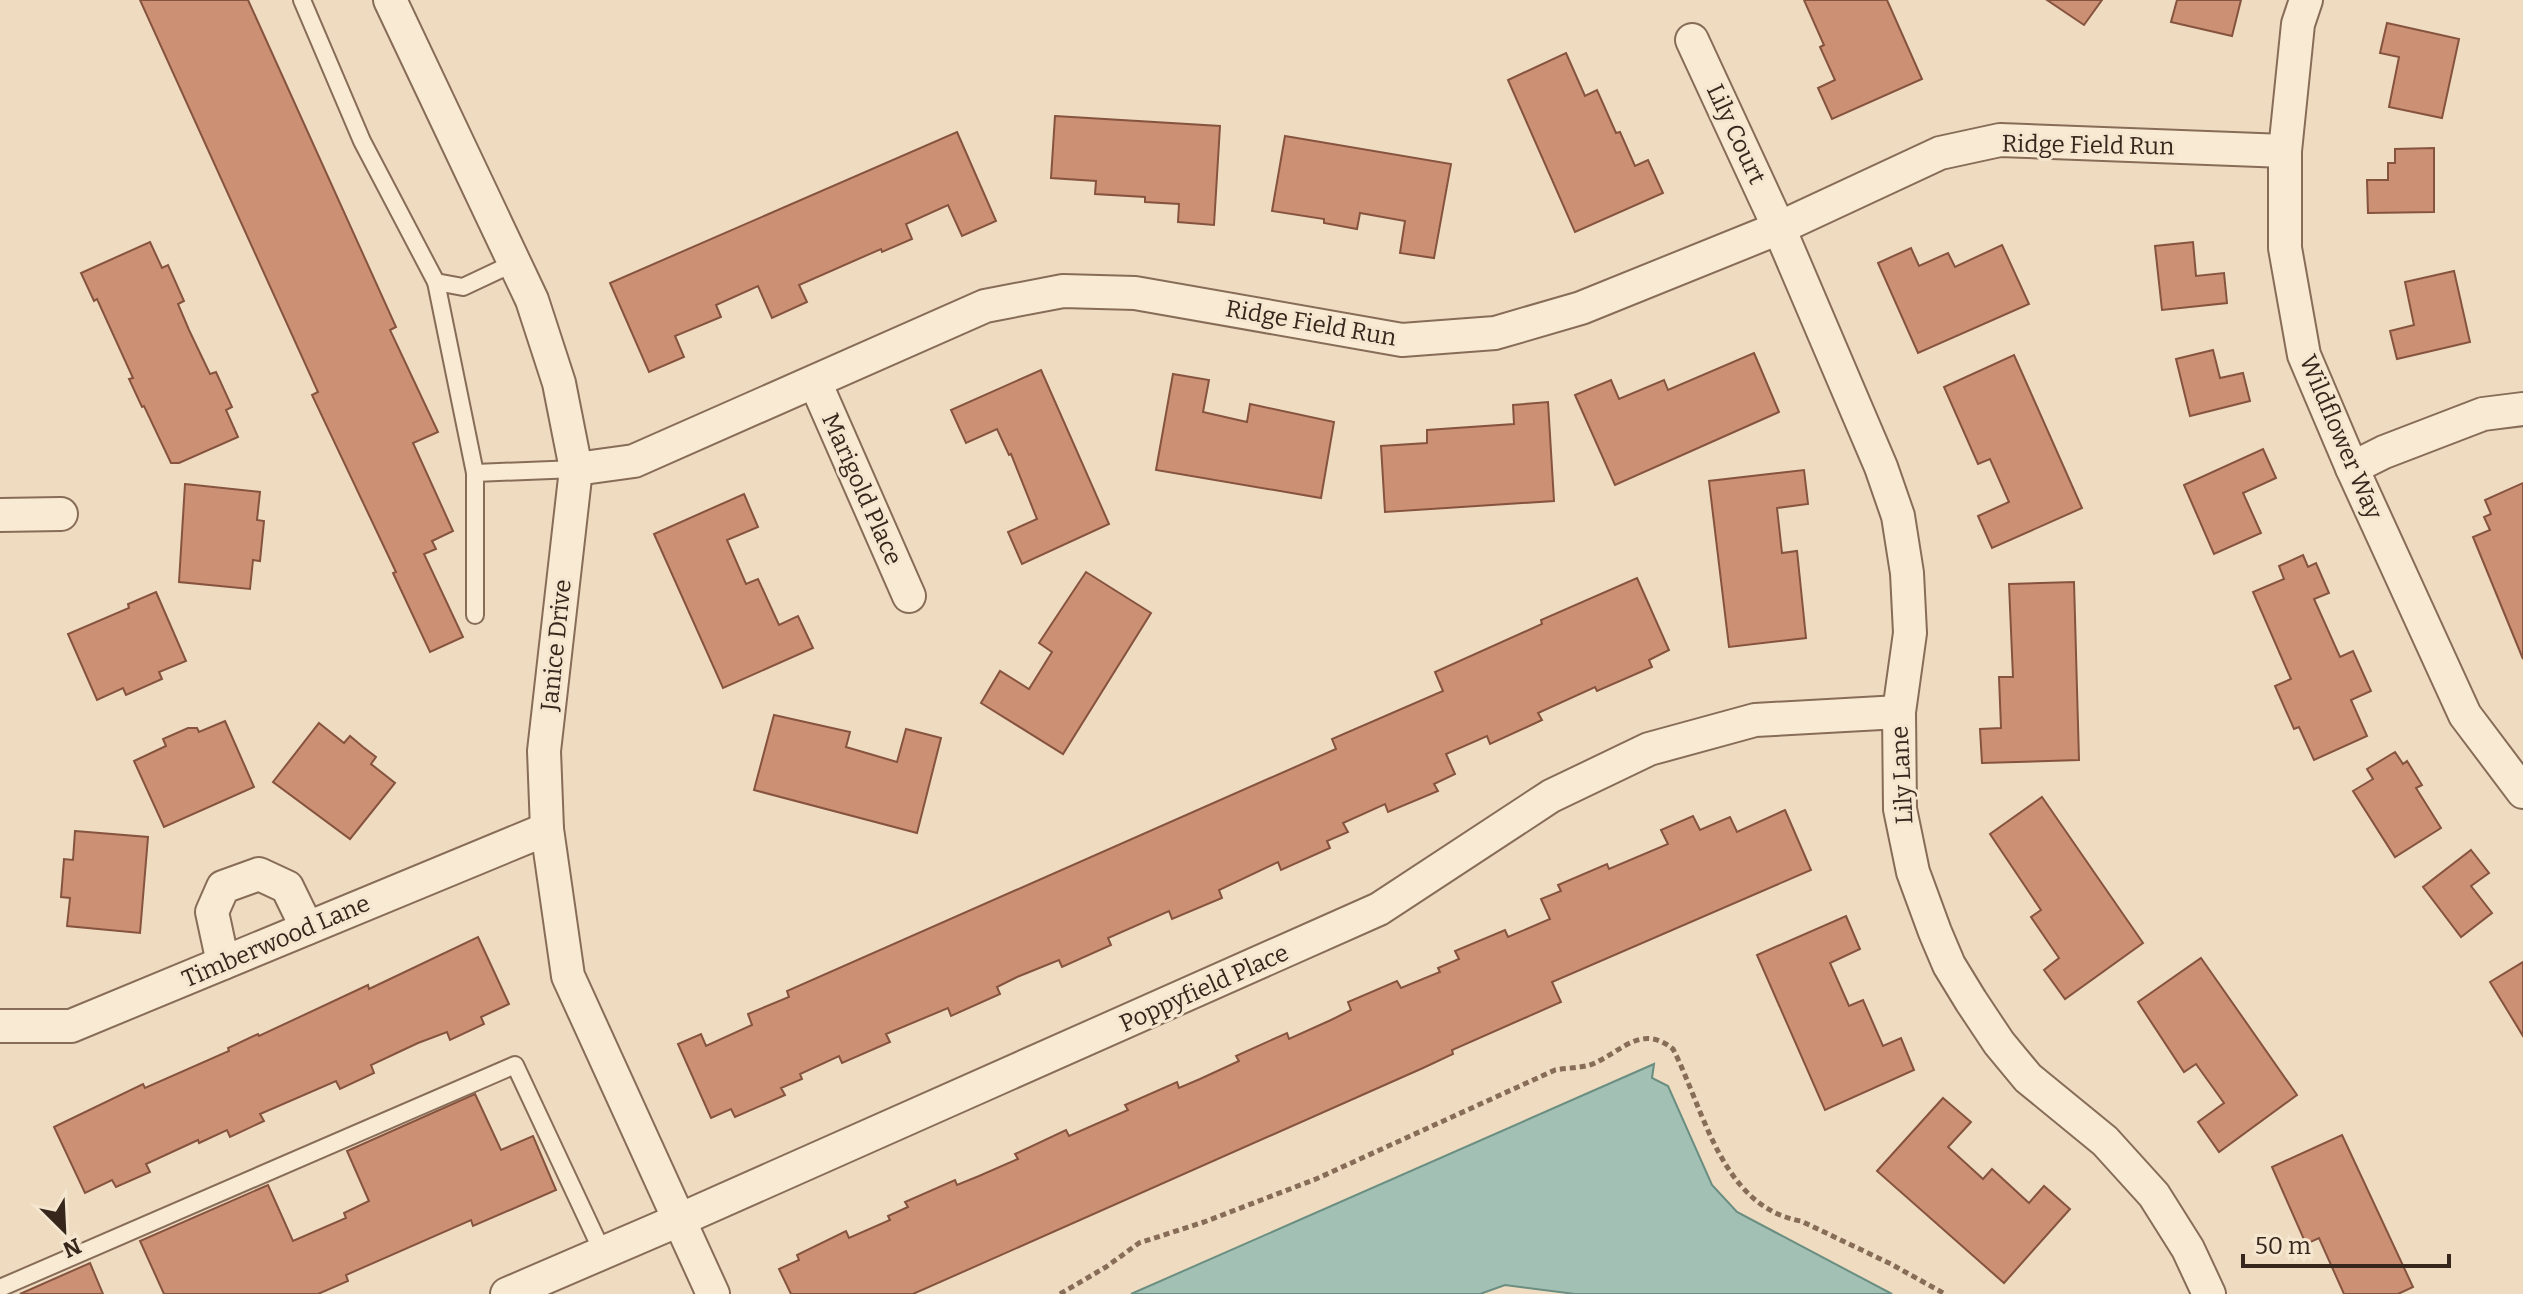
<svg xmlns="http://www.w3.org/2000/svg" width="2523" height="1294" viewBox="0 0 2523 1294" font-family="Bitter,serif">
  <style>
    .water { fill: #a3c0b4; stroke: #6a8e81; stroke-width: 2 }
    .building { fill: #cc9175; stroke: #86533e; stroke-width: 2 }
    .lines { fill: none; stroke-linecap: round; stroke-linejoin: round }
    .lane-casing { stroke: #876c58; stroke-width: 20 }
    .street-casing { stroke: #876c58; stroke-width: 36 }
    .path { stroke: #876c58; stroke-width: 5; stroke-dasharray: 6 4; stroke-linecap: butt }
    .lane { stroke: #f9ead3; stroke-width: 16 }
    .street { stroke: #f9ead3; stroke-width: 32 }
    .labels { text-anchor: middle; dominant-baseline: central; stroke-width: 6; stroke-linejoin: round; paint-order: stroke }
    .street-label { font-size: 24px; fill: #36261c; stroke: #f5e6cf }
  </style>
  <rect width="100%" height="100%" fill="#eedbc0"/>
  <path class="water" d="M1654,1064L1652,1078L1668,1086L1712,1185L1737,1212L1892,1294H1575L1505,1285L1480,1294H1131Z"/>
  <g class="building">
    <path d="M140,0H248L396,327L390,330L438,432L413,443L453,531L432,541L436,549L424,554L463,637L430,652L393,573L396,572L312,395L318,392Z"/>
    <path d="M1804,0H1887L1922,79L1832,119L1818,88L1835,80L1820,47L1824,45Z"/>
    <path d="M2047,0H2102L2084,25Z"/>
    <path d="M2177,0H2241L2232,36L2171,22Z"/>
    <path d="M2387,23L2459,39L2442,118L2389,107L2399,57L2380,53Z"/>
    <path d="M1566,53L1585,96L1597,90L1616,133L1620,132L1635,166L1648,160L1663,193L1575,232L1508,80Z"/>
    <path d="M1055,116L1220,126L1214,225L1178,222L1179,204L1145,202V197L1095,194L1096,181L1051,178Z"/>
    <path d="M957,132L996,221L962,236L948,205L906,224L912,239L882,252L881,249L799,285L807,302L772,318L758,286L716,305L721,317L675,336L684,357L649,372L610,283Z"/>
    <path d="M1285,136L1451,164L1434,258L1400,253L1405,221L1360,213L1357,229L1324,223V219L1272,211Z"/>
    <path d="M2434,148V212L2368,213L2367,180H2388V163H2395V149Z"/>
    <path d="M150,242L162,268L168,265L184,301L178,304L189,330L210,374L216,372L232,407L226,410L238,437L179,463H171L144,406L142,407L129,379L133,378L97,299L94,301L81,273Z"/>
    <path d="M2193,242L2196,276L2224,273L2227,303L2162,310L2155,246Z"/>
    <path d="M2002,245L2029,304L1918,353L1878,263L1911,248L1919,266L1948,253L1955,267Z"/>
    <path d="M2454,271L2470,342L2397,359L2390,331L2414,325L2405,282Z"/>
    <path d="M2213,350L2220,378L2243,373L2250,401L2190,416L2176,359Z"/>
    <path d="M1754,353L1779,412L1615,485L1575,395L1611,380L1619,399L1664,380L1668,390Z"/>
    <path d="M2014,355L2082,508L1992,548L1978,516L2009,502L1990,459L1978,464L1944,387Z"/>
    <path d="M1041,370L1109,524L1022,564L1008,532L1037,519L1011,454L1009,455L997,429L966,443L951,410Z"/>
    <path d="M1173,374L1209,380L1203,412L1247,422L1250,404L1334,422L1321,498L1156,470Z"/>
    <path d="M1548,402L1554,501L1385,512L1381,446L1427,443V430L1514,424L1513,405Z"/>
    <path d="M2263,449L2276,478L2243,493L2261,533L2214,554L2184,485Z"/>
    <path d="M1804,470L1808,504L1777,508L1782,553L1797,551L1806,638L1729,647L1709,481Z"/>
    <path d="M2523,483V659L2473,537L2490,530L2484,517L2491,514L2485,500Z"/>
    <path d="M185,484L260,492L257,520L264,521L260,561L253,560L250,589L179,582Z"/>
    <path d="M744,494L758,527L727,540L746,584L758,579L779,625L798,616L813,648L723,688L654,534Z"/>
    <path d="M2303,555L2308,567L2316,563L2329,593L2314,599L2340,657L2353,651L2371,691L2351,700L2367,736L2314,760L2299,727L2294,729L2275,686L2291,679L2253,592L2284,579L2279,566Z"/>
    <path d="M1086,572L1151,613L1063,754L981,703L1000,671L1029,689L1052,652L1039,643Z"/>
    <path d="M1637,578L1669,650L1649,660L1652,667L1597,691L1595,687L1538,713L1542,720L1490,744L1487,736L1446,754L1455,774L1434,784L1438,791L1388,812L1385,804L1343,823L1348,832L1327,841L1330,848L1281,870L1278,862L1219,890L1222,898L1172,919L1169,911L1108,938L1111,945L1062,967L1059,960L1017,977L997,987L1000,994L951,1016L948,1008L886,1034L890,1042L842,1063L839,1056L800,1074L802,1079L781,1088L785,1095L735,1117L731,1109L711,1118L678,1044L701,1034L706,1046L752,1025L748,1014L789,997L787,991L1336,749L1332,739L1443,691L1435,672L1542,624L1541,620Z"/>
    <path d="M2074,582L2079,760L1982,763L1980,729L2001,728L1999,677H2013L2009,584Z"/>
    <path d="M156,592L186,661L159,672L162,679L126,695L123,688L97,700L68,634L129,608L128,604Z"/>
    <path d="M774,715L850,732L846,747L897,762L906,729L941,738L917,833L754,790Z"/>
    <path d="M225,721L254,787L164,827L134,761L166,746L163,739L188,728H197L199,732Z"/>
    <path d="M319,723L344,743L350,736L363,747L376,757L371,764L395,783L350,839L273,782Z"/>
    <path d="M2395,752L2403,764L2407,761L2422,785L2416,788L2441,828L2395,857L2353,791L2373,779L2367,769Z"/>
    <path d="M2042,797L2143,943L2065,999L2044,970L2059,958L2031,917L2041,910L1990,834Z"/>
    <path d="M1785,810L1811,870L1552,982L1561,1002L1452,1050L1453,1054L1423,1068L913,1294H791L779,1269L799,1260L797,1255L846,1231L849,1238L890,1220L888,1216L908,1207L905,1202L955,1180L957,1185L979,1176L1018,1159L1015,1154L1066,1130L1069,1136L1128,1110L1125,1105L1177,1082L1179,1088L1200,1079L1239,1061L1236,1056L1287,1033L1289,1039L1331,1020L1351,1010L1348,1002L1397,981L1401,988L1440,972L1438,968L1459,959L1455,951L1505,930L1508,937L1550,919L1541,899L1561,891L1558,885L1607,864L1609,869L1668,844L1661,830L1693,816L1700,830L1730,817L1737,832Z"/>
    <path d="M75,831L148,837L140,933L67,926L70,898L61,897L64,859L73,860Z"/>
    <path d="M2471,850L2489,873L2471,886L2492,913L2461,937L2423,887Z"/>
    <path d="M1846,916L1860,949L1830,963L1849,1006L1863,1000L1883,1046L1901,1038L1914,1070L1825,1110L1757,955Z"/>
    <path d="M478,937L509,1004L481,1017L484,1024L450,1040L447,1032L418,1043L371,1065L374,1073L340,1089L336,1081L260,1114L264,1121L230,1137L227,1130L199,1143L198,1140L146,1164L150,1172L116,1187L112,1180L85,1193L54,1127L143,1084L145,1088L229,1051L228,1048L258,1034L259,1036L368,985L369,989Z"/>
    <path d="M2201,958L2297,1095L2219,1152L2198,1122L2224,1103L2196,1064L2184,1072L2138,1002Z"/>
    <path d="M2523,962V1036L2490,982Z"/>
    <path d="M475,1094L501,1150L533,1136L556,1190L473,1226L471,1220L346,1275L348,1281L318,1294H164L140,1241L268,1185L293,1241L346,1218L344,1213L369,1201L347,1151Z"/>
    <path d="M1943,1098L1971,1122L1948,1147L1983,1179L1992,1169L2029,1203L2044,1186L2070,1209L2004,1283L1877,1171Z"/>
    <path d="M2342,1135L2413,1287L2398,1294H2344L2319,1238L2306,1244L2272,1167Z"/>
    <path d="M90,1263L103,1294H20Z"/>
  </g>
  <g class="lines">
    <g class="lane-casing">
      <g id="lane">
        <path d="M302,0L362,141L436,282L463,287L514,263"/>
        <path d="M436,282L475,473"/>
        <path d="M475,615V473L576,469"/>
        <path d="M0,1288L515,1065L603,1253"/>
      </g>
    </g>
    <g class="street-casing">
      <g id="street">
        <path d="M390,0L532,300L559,383L576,469L544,751L547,829L568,976L713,1294"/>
        <path d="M2306,0L2298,24L2285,151V248L2304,355L2352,468L2465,715L2523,792"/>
        <path d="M1692,40L1779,228L1881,467L1898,516L1907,573L1910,633L1899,712L1900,809L1913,872L1935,932L1949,965L1971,1001L1999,1043L2028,1078L2105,1141L2154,1195L2188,1249L2209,1294"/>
        <path d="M815,382L909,596"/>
        <path d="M2352,468L2384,452L2483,414L2523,409"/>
        <path d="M576,469L634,461L985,306L1063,291L1135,293L1402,340L1495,333L1581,308L1779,228L1940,153L2000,140L2285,151"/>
        <path d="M0,515L61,514"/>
        <path d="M223,963L212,912L223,887L259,874L287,887L307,928"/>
        <path d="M0,1026H71L547,829"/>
        <path d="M507,1294L679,1220L1379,909L1551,796L1649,749L1755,720L1899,712"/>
      </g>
    </g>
    <path class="path" d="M1060,1294L1106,1267L1139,1243L1204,1222L1316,1179L1555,1070C1570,1067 1585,1069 1599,1061C1624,1048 1644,1025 1673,1049C1704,1109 1721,1207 1801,1221L1891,1264L1945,1294"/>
    <use href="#lane" class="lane"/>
    <use href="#street" class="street"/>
  </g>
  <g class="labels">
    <g class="street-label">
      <text transform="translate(1736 134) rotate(65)">Lily Court</text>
      <text transform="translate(2088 145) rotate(1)">Ridge Field Run</text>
      <text transform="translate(1311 323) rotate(10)">Ridge Field Run</text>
      <text transform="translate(2341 437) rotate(67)">Wildflower Way</text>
      <text transform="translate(862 489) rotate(66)">Marigold Place</text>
      <text transform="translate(556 645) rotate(-84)">Janice Drive</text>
      <text transform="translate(1902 775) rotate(-93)">Lily Lane</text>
      <text transform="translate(276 941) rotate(-23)">Timberwood Lane</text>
      <text transform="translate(1204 988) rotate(-24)">Poppyfield Place</text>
    </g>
  </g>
  <g transform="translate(64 1230) rotate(156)" stroke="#f5e6cf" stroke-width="6" paint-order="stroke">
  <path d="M0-6L14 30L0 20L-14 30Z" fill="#36261c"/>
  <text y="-12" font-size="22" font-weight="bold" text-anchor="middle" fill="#36261c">N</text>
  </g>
  <path d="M2243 1254v12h206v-12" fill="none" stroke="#36261c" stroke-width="4"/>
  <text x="2255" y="1254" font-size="24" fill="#36261c" stroke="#f5e6cf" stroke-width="6" paint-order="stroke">50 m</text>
</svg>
